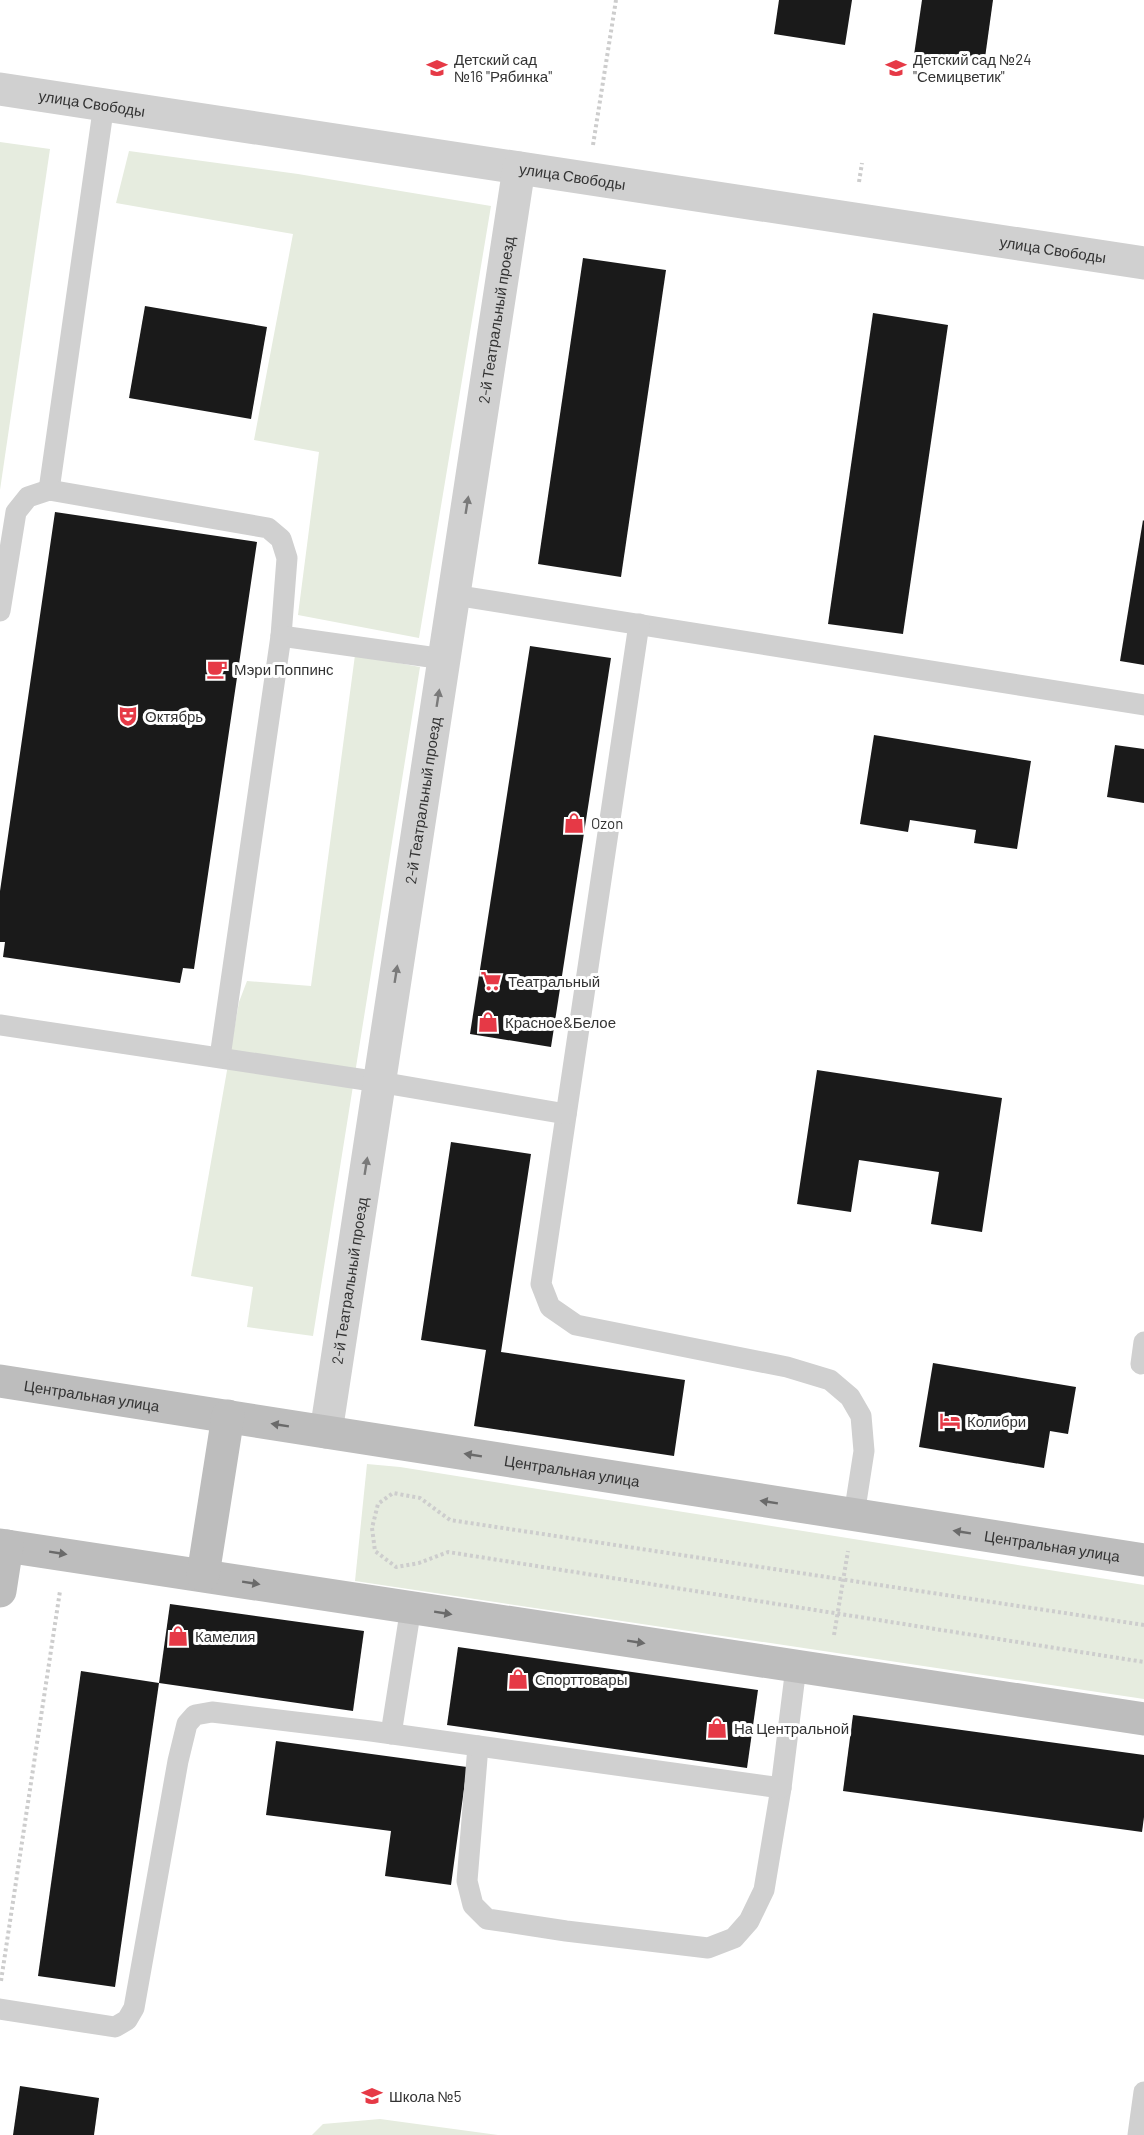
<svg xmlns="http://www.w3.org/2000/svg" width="1144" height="2135" viewBox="0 0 1144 2135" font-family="Barlow,sans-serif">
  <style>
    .green { fill: #e6ecdf }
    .building { fill: #1a1a1a }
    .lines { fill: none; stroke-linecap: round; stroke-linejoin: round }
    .path { stroke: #cdcdcd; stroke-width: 4; stroke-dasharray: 3 3; stroke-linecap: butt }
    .lane { stroke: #d0d0d0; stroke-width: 21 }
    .street { stroke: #d0d0d0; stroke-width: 33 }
    .secondary { stroke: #bdbdbd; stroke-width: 33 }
    .oneway { fill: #7a7a7a }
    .oneway2 { fill: #6a6a6a }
    .labels { text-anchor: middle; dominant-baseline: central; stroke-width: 6; stroke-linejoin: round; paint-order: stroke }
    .poi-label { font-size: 15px; fill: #333; stroke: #fff; text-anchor: start }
    .street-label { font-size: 15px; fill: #333; stroke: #fff }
  </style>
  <rect width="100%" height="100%" fill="#fff"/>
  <g class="green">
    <path d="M0,142L50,149L0,490Z"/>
    <path d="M129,151L298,174L491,206L419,638L298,615L319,452L254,440L293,234L116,203Z"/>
    <path d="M355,655L420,667L313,1336L247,1327L253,1287L191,1276L239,1002L247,981L311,986Z"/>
    <path d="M367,1464L400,1467L1144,1585V1699L355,1581Z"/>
    <path d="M380,2119L498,2135H312L323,2124Z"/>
  </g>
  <g class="building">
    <path d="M779,0H852L845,45L774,34Z"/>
    <path d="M922,0H993L984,65L914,55Z"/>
    <path d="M583,258L666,270L621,577L538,564Z"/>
    <path d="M145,306L267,327L251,419L129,398Z"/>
    <path d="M873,313L948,325L903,634L828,624Z"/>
    <path d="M55,512L257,542L194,969L183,968L180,983L3,957L5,942H0V891Z"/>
    <path d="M1143,520L1144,521V665L1120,661Z"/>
    <path d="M530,646L611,658L551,1047L470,1034Z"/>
    <path d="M874,735L1031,761L1017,849L974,843L976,830L910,820L908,832L860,824Z"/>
    <path d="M1115,745L1144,749V803L1107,797Z"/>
    <path d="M817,1070L1002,1098L982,1232L931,1224L939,1172L859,1160L851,1212L797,1204Z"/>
    <path d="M451,1142L531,1154L501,1352L685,1380L674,1456L474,1426L486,1350L421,1340Z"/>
    <path d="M933,1363L1076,1387L1068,1434L1050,1431L1044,1468L919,1447Z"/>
    <path d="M170,1604L364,1631L353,1711L159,1683Z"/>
    <path d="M458,1647L758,1690L747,1768L447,1725Z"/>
    <path d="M81,1671L159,1683L115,1987L38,1976Z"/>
    <path d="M853,1715L1144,1755V1817L1142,1832L843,1791Z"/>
    <path d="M276,1741L467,1767L451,1885L385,1876L391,1831L266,1815Z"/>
    <path d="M20,2086L99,2098L94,2135H13Z"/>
  </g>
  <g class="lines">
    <g class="path">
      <path d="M593,145L616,0"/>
      <path d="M859,182L862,163"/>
      <path d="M1144,1625L450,1520L420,1498L393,1493L378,1504L372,1528L375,1551L396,1567L419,1563L448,1552L1144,1662"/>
      <path d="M834,1635L848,1551"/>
      <path d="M1,1981L60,1591"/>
    </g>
    <g class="lane">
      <path d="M49,490L104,104"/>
      <path d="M454,595L1144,705"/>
      <path d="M0,611L16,512L28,497L49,490L268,528L281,539L287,558L281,636"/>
      <path d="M639,624L541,1284L550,1307L576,1325L787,1367L830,1380L850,1397L861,1416L864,1451L854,1515"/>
      <path d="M0,1025L379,1082L566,1114"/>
      <path d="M220,1057L281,636L444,659"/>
      <path d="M1141,1364L1144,1342"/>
      <path d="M391,1734L411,1607"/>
      <path d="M478,1746L467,1881L473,1905L487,1919L566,1931L708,1948L734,1938L749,1921L764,1890L781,1788"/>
      <path d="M0,2009L115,2027L127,2020L134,2008L178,1761L187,1724L195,1715L212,1712L371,1731L781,1788L796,1667"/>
      <path d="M1138,2135L1144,2092"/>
    </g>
    <g class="street">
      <path id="s1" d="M0,89L1144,263"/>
      <path id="s2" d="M326,1432L519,168"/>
    </g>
    <g class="secondary">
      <path id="s3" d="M0,1381L1144,1560"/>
      <path d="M0,1545L1144,1719"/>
      <path d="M203,1575L228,1416"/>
      <path d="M0,1591L7,1546"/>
    </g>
  </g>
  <defs><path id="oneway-solid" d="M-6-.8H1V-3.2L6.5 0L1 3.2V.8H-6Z" transform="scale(1.5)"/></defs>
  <g class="oneway">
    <use href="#oneway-solid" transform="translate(467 505) rotate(-81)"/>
    <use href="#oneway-solid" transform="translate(438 698) rotate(-81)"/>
    <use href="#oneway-solid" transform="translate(396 974) rotate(-81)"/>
    <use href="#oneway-solid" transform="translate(366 1166) rotate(-81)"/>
  </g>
  <g class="oneway2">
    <use href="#oneway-solid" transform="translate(280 1425) rotate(-171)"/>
    <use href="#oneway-solid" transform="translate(473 1455) rotate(-171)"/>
    <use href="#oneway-solid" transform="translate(769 1502) rotate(-171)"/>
    <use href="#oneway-solid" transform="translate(962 1532) rotate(-171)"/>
    <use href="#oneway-solid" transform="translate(58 1553) rotate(9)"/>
    <use href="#oneway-solid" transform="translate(251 1583) rotate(9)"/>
    <use href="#oneway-solid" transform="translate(443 1613) rotate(9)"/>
    <use href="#oneway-solid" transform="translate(636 1642) rotate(9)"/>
  </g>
  <defs>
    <g id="school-bare" transform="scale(1.62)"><path d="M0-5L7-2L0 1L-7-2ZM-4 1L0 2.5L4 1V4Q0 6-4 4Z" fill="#e63946" stroke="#fff" stroke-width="2.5" paint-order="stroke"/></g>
    <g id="cafe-bare" transform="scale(1.62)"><path d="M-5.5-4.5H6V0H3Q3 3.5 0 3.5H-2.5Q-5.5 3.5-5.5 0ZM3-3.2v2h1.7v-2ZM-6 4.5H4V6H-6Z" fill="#e63946" stroke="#fff" stroke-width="2.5" paint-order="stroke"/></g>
    <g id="theatre-bare" transform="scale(1.62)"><path d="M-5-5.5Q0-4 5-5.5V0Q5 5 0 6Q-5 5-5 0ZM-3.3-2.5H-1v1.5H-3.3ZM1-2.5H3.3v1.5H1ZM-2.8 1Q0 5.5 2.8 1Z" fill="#e63946" stroke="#fff" stroke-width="2.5" paint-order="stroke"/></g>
    <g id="shop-bare" transform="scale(1.62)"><path d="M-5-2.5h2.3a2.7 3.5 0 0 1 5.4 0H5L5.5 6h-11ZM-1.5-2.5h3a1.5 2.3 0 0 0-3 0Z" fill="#e63946" stroke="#fff" stroke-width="2.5" paint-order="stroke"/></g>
    <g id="supermarket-bare" transform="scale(1.62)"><path d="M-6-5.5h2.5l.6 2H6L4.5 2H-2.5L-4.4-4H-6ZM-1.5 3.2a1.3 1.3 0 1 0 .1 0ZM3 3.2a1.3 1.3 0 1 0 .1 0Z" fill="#e63946" stroke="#fff" stroke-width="2.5" paint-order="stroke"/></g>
    <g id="hotel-bare" transform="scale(1.62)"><path d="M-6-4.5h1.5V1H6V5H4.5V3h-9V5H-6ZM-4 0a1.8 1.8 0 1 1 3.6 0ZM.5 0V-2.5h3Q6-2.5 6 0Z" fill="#e63946" stroke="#fff" stroke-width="2.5" paint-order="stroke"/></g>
  </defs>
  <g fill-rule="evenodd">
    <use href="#school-bare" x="437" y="68"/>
    <use href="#school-bare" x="896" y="68"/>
    <use href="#cafe-bare" x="217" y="669"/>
    <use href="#theatre-bare" x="128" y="716"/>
    <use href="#shop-bare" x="574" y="823"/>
    <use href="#supermarket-bare" x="491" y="981"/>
    <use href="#shop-bare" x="488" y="1022"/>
    <use href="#hotel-bare" x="950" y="1421"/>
    <use href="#shop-bare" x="178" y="1636"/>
    <use href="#shop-bare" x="518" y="1679"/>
    <use href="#shop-bare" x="717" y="1728"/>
    <use href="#school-bare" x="372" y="2096"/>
  </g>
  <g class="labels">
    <g class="poi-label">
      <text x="454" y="59">Детский сад<tspan x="454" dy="17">№16 "Рябинка"</tspan></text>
      <text x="913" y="59">Детский сад №24<tspan x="913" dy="17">"Семицветик"</tspan></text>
      <text x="234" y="669">Мэри Поппинс</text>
      <text x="145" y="716">Октябрь</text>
      <text x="591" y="823">Ozon</text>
      <text x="508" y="981">Театральный</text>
      <text x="505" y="1022">Красное&amp;Белое</text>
      <text x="967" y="1421">Колибри</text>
      <text x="195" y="1636">Камелия</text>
      <text x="535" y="1679">Спорттовары</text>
      <text x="734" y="1728">На Центральной</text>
      <text x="389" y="2096">Школа №5</text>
    </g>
    <g class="street-label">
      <text stroke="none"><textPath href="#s1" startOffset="93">улица Свободы</textPath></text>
      <text stroke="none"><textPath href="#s1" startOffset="579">улица Свободы</textPath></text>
      <text stroke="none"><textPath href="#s1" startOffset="1065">улица Свободы</textPath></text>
      <text stroke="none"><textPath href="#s2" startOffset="1125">2-й Театральный проезд</textPath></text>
      <text stroke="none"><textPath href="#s2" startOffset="639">2-й Театральный проезд</textPath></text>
      <text stroke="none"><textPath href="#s2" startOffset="153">2-й Театральный проезд</textPath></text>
      <text stroke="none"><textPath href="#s3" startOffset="93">Центральная улица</textPath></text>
      <text stroke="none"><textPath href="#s3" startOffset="579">Центральная улица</textPath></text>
      <text stroke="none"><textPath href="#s3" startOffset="1065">Центральная улица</textPath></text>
    </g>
  </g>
</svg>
